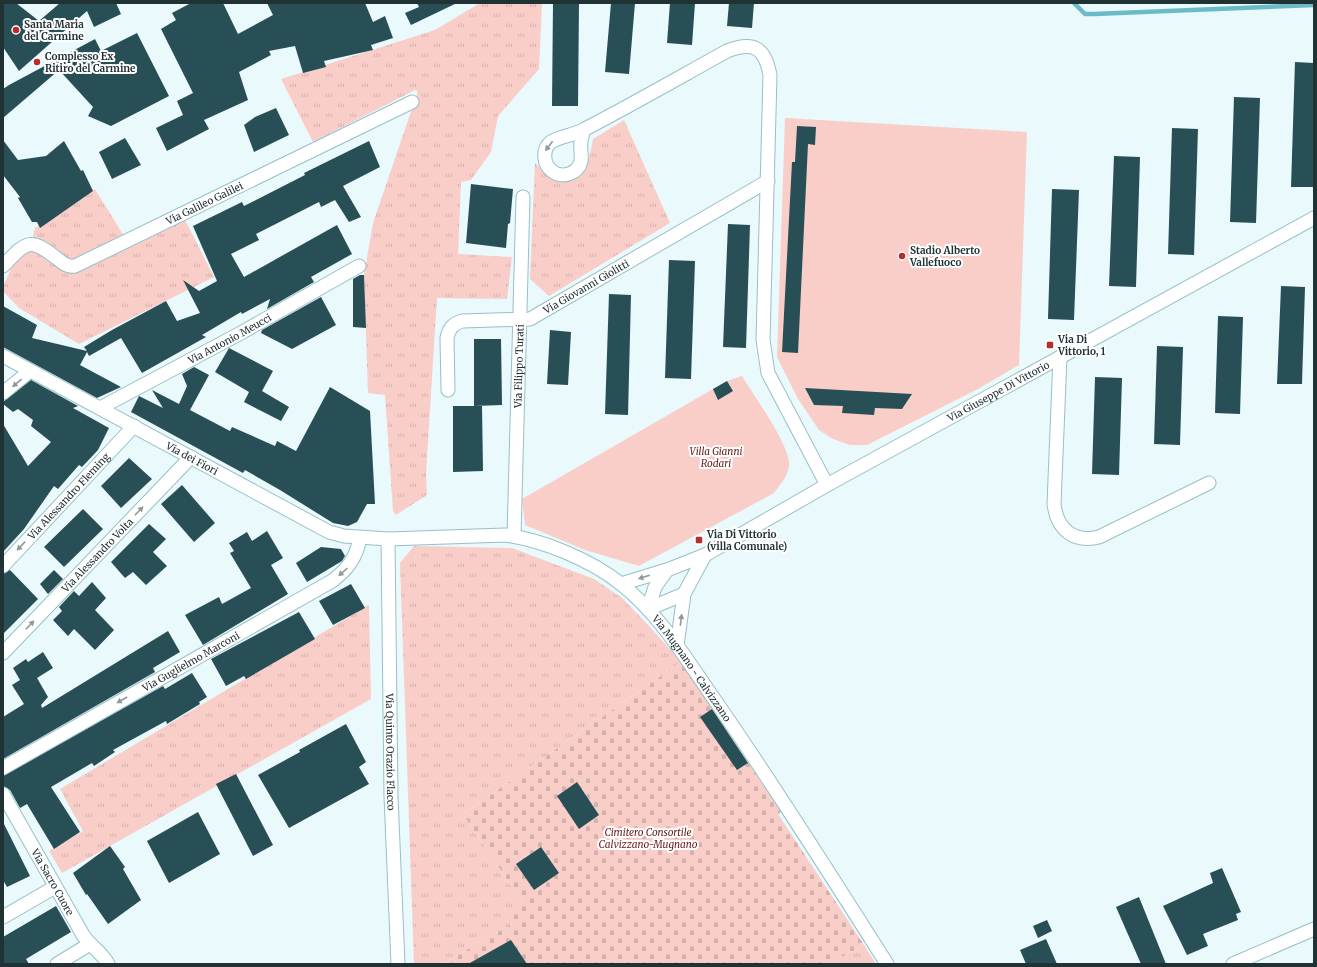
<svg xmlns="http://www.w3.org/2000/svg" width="1317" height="967" viewBox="0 0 1317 967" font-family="Merriweather,serif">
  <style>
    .grass { fill: url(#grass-tufts) }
    .cemetery { fill: url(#cemetery-stones) }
    .green { fill: #f9cec9 }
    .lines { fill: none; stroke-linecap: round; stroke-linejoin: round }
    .stream { stroke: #6bbac8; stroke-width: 4.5 }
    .building { fill: #294f56 }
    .minor-casing { stroke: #97c0c7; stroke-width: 15 }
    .minor { stroke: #fff; stroke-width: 13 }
    .oneway { fill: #90989a }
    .poi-dot { fill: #ba2b2d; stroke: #fff; stroke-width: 1.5 }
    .labels { text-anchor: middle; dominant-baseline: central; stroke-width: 4; stroke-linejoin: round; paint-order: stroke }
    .poi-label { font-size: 10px; font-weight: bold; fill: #213235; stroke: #fff; text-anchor: start }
    .street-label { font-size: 10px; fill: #213235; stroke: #fff }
    .park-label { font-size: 10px; font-style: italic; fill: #681b1a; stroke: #fff }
  </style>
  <defs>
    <pattern id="grass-tufts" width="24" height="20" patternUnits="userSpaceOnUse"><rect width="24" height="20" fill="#f9cec9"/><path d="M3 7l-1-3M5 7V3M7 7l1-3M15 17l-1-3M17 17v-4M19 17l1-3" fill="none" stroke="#d5b1ad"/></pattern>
    <pattern id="cemetery-stones" width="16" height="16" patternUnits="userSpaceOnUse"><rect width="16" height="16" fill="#f9cec9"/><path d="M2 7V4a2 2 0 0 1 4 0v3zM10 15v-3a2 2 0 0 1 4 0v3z" fill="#d5b1ad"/></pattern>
  </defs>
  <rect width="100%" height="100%" fill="#e9f9fc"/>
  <g class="grass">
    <path d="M480,3H542L539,69L498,116L491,152L471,180L461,182L458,254L512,257L507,299L437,298L426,473L427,495L396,515L393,511L385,395L368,393L364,275L373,223L418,91L415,90L313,142L281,79L435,30Z"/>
    <path d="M624,120L670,223L549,296L530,279L535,163L554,181C585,180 588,166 593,139Z"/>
    <path d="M95,189L127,241L182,214L214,277L79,344L19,308L3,291V287L19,250L31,244L35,228Z"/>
    <path d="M414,546L512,548L594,579L622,598L650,627L681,662L463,814L523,903L516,921L443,964H414L400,563Z"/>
    <path d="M369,605L371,699L62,873L49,851L83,831L60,789Z"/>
    <path d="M864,945L876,964H829Z"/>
  </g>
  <path class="cemetery" d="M681,662L781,812L778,814L864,945L829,964H443L516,921L510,912L523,903L463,814Z"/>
  <g class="green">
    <path d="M785,118L1027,132L1019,365L978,389L867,445H850L833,439L819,430L798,399L777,357Z"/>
    <path d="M742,376C752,393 792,448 789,466C788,476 780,485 774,493L639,566L585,550L525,525L522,499L727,381Z"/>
  </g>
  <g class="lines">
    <path class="stream" d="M1074,3L1085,14H1094L1314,5"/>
  </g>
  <g class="building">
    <path d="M3,3H16L39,21L60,3H116L121,14L94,27L87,11L19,71L3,47Z"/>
    <path d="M191,3H223L238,34L273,15L267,3H365L373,22L385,16L393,38L371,45L373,50L324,61L326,67L303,73L295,46L269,51L271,55L239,72L248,100L204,120L209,129L167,151L156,128L183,115L177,101L193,93L161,29L176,20L172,13Z"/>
    <path d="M417,3H457L411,25L405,13L419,7Z"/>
    <path d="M553,3H579L578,106H552Z"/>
    <path d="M611,3H635L629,74L605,72Z"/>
    <path d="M670,3H695L692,45L667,43Z"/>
    <path d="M729,3H754L752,28L727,26Z"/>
    <path d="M137,33L169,96L111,126L88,116L93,107L59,70L3,118V89L9,85L95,39L101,51Z"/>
    <path d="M1295,62L1314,63V187H1291Z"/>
    <path d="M1234,97L1260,98L1256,223L1230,222Z"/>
    <path d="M276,108L289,135L254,152L244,125L255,117Z"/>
    <path d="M797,126L816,127L815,145L808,144L798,353L782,352L792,162H795Z"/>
    <path d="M1172,128L1198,129L1194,255L1168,254Z"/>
    <path d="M125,138L141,165L112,179L99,152Z"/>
    <path d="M3,140L18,160L46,156L64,141L81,171L83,170L93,191L40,228L37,222H32L18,198L20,197L3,175Z"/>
    <path d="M369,141L380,167L343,186L361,217L349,222L335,200L321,207L319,202L256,234L259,240L231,254L244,277L337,225L352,254L311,277L314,282L267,309L270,299L242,314L241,312L202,335L206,337L142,373L121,338L89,356L87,352L80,365L121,387L97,398L3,347V306L37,325L32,338L87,351L84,347L112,330L166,301L177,321L200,313L183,280L199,291L217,281L193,226L242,202L244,206L305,175L304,173Z"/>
    <path d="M1114,156L1140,157L1136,287L1109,286Z"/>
    <path d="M471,184L513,189L510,223L508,224L506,248L466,243Z"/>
    <path d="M1052,189L1079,190L1074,320L1048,319Z"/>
    <path d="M728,224L750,225L746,348L723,347Z"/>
    <path d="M669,260L695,261L691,379L665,378Z"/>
    <path d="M360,275H364L366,328L353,327V279Z"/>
    <path d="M1281,286L1305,287L1302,384H1277Z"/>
    <path d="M609,294L631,295L628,415L605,414Z"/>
    <path d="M321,297L336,325L292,349L261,333L262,330Z"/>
    <path d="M1218,316L1243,317L1240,414L1215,413Z"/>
    <path d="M550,330L571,332L568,385L547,384Z"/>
    <path d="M474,339H501L502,405L474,406Z"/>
    <path d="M1157,346L1183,347L1180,445L1154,444Z"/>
    <path d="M229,348L273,371L262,391L289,407L281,421L244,402L249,392L215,372Z"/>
    <path d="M194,367L209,375L190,410L230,431L232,427L275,446L277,441L296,451L330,387L370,411L375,504H367L357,522L348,526L333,523L280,490L245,470L243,473L131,412L139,396L163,408L152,390L179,404L187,386L182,374Z"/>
    <path d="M1095,377L1122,378L1119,475L1092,474Z"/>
    <path d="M31,380L78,406L73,408L109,428L98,450L82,467L79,465L58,489L54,486L24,529L3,552V424L28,466L51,442L31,426L33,420L18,409L13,412L3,404V402Z"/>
    <path d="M727,381L733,391L718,400L713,389Z"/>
    <path d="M805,388L912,394L902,409L875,408L874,415L842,413L843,406L814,405Z"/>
    <path d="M453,406H482L483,471L453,472Z"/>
    <path d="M129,458L152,479L121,508L101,486Z"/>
    <path d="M182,485L215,523L194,542L161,504Z"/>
    <path d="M83,509L103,529L64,567L44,547Z"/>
    <path d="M149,524L166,539L153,552L167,566L146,585L133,572L125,578L111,562Z"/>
    <path d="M267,531L283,558L271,565L288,594L203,645L185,615L219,597L222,604L251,588L230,553L234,551L229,543L247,532L252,541Z"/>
    <path d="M321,547L341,549L345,556L342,561L307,582L296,563Z"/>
    <path d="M10,570L38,599L3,634V574Z"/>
    <path d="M54,570L63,579L48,594L40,584Z"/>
    <path d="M92,582L106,598L95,610L114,630L95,650L74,629L68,636L53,620L62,611L59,607L74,591L79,596Z"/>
    <path d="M351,584L365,608L333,625L319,601Z"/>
    <path d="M299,612L315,639L246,679L244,676L226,686L211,659Z"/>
    <path d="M168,631L180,652L153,668L155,672L3,759V717L24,704L12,685L20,680L13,668L26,659L28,662L43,652L53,668L37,678L48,697L41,705L42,708Z"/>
    <path d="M192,673L207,697L199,702L200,704L167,724L166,721L113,750L115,752L94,766L92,763L51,787L80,832L54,849L27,804L20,808L10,790L3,786V776L163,686L165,689Z"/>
    <path d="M712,709L748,763L737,770L700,717Z"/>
    <path d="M346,724L366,762L359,767L369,784L289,828L258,775L300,752L299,750Z"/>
    <path d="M236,774L273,845L253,856L216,784Z"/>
    <path d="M577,782L599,815L579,829L557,796Z"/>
    <path d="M198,812L220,854L169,883L147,841Z"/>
    <path d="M3,822L30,876L7,887L3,880Z"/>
    <path d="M110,846L125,867L123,869L141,900L108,924L87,894L86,895L73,873Z"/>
    <path d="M541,847L559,873L534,890L516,864Z"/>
    <path d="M1222,868L1241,912L1236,914L1238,920L1203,934L1208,946L1187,955L1163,906L1213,883L1210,873Z"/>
    <path d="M1139,897L1166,964H1141L1116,907Z"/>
    <path d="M56,906L71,932L26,959L29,964H3V937Z"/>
    <path d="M1047,920L1052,931L1038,938L1033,926Z"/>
    <path d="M1046,939L1057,964H1026L1020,950Z"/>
    <path d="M511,940L527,964H468Z"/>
  </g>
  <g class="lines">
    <g class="minor-casing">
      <g id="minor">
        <path d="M583,131C583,135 581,138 581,142C580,148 582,155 581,161C578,174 562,179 552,171C543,164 542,149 551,142C559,136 576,135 585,129C633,104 680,77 727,51C753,41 765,47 770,75L763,340L768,373L827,485"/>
        <path id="s1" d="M3,266C28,240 30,237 59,260C64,264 68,267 75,266L412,102"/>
        <path id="s2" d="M3,356L329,532L344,536L388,539L505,535C543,540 591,560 621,584C662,616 689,664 719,706C777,790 832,877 887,964"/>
        <path d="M1060,357L1054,504C1057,530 1074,543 1099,537L1209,483"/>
        <path id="s3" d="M448,390L447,338C449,328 453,324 462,321L530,319L768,181"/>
        <path d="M3,393L30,371"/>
        <path id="s4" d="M100,408L239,334L359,266"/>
        <path id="s5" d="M514,536L523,197"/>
        <path id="s6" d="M388,539L391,796L398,964"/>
        <path id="s7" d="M3,566L134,426"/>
        <path id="s8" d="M621,584L667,570L705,555L827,485L1314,218"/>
        <path d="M648,609L655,587L667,570"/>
        <path d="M648,609L684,594"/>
        <path d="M677,646L684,594L705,555"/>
        <path id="s9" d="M3,653L191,457"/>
        <path id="s10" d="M3,768L332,581C348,569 356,558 360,538"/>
        <path id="s11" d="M3,794L83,935C90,946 102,952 108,964"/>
        <path d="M3,917L55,887"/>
        <path d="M57,964L90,944"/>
        <path d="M1233,964L1314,929"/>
      </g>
    </g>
    <use href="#minor" class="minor"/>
  </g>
  <defs><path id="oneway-solid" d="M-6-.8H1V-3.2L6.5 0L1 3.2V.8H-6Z"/></defs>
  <g class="oneway">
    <use href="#oneway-solid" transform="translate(549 146) rotate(127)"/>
    <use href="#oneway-solid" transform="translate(17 383) rotate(139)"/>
    <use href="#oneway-solid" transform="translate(139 511) rotate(-46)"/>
    <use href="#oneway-solid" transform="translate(21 546) rotate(133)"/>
    <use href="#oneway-solid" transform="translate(343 572) rotate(138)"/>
    <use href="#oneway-solid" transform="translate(644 577) rotate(163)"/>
    <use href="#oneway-solid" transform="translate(681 620) rotate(-83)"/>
    <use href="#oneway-solid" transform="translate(30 625) rotate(-46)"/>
    <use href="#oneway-solid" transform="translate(122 700) rotate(150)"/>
  </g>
  <g class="poi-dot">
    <circle cx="16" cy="30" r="4"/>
    <circle cx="37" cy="62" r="4"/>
    <circle cx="902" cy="256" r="4"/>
    <rect x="1046" y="341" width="8" height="8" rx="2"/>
    <rect x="695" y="536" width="8" height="8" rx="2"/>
  </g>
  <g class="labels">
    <g class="poi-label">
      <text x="24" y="24">Santa Maria<tspan x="24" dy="12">del Carmine</tspan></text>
      <text x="45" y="56">Complesso Ex<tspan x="45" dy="12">Ritiro del Carmine</tspan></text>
      <text x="910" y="250">Stadio Alberto<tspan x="910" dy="12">Vallefuoco</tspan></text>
      <text x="1058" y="339">Via Di<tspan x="1058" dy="12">Vittorio, 1</tspan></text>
      <text x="707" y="534">Via Di Vittorio<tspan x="707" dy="12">(villa Comunale)</tspan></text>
    </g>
    <g class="street-label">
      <text stroke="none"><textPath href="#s1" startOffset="230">Via Galileo Galilei</textPath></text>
      <text stroke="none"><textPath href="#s3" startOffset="209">Via Giovanni Giolitti</textPath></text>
      <text stroke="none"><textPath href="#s4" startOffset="147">Via Antonio Meucci</textPath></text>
      <text stroke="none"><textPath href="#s5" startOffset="170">Via Filippo Turati</textPath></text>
      <text stroke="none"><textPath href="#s8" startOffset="425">Via Giuseppe Di Vittorio</textPath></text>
      <text stroke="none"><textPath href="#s2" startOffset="215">Via dei Fiori</textPath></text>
      <text stroke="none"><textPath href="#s7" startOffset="96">Via Alessandro Fleming</textPath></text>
      <text stroke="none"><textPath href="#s9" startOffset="136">Via Alessandro Volta</textPath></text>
      <text stroke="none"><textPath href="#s10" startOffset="216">Via Guglielmo Marconi</textPath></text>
      <text stroke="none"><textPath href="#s2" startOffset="785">Via Mugnano - Calvizzano</textPath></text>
      <text stroke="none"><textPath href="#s6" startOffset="213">Via Quinto Orazio Flacco</textPath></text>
      <text stroke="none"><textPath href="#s11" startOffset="101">Via Sacro Cuore</textPath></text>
    </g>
    <g class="park-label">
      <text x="716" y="451">Villa Gianni<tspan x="716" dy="12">Rodari</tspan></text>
      <text x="648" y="832">Cimitero Consortile<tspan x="648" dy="12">Calvizzano-Mugnano</tspan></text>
    </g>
  </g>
  <rect width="1317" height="967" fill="none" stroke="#213235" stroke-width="8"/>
</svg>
